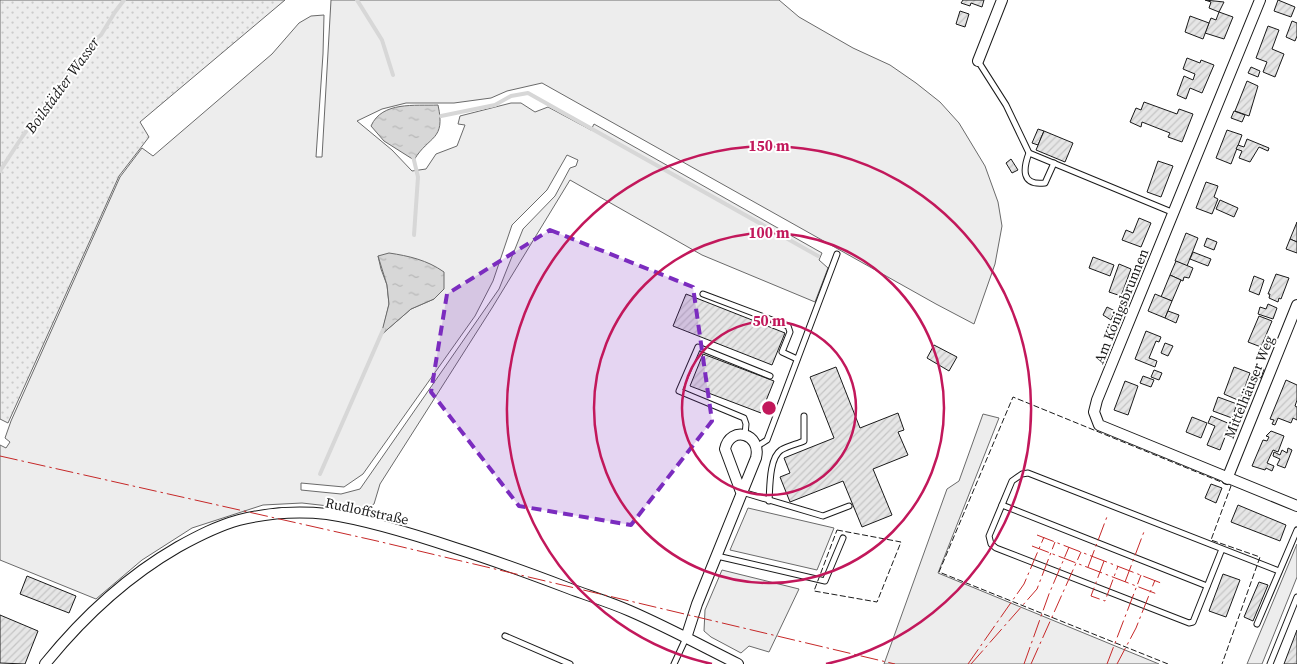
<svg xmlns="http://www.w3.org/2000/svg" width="1297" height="664" viewBox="0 0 1297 664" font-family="'Source Serif 4',serif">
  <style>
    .built { fill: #ededed; stroke: #6a6a6a; fill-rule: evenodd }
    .garden { fill: url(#garden-dots); stroke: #6a6a6a }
    .water { fill: url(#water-ripples); stroke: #6a6a6a }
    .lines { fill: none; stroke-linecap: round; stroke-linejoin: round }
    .stream { stroke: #d7d7d7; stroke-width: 4 }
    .building { fill: url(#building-hatch); stroke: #1a1a1a }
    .lane-casing { stroke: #1a1a1a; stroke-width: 7 }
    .street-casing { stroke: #1a1a1a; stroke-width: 12 }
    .lane { stroke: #fff; stroke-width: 5 }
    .street { stroke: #fff; stroke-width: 10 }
    .fence { stroke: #1a1a1a; stroke-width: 1; stroke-dasharray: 6 2.5; stroke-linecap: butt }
    .power { stroke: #c62828; stroke-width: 1; stroke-dasharray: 18 4 2.5 4; stroke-linecap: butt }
    .marked { fill: #7b2cbf; fill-opacity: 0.2; stroke: #7b2cbf; stroke-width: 4; stroke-dasharray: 10 6; stroke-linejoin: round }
    .ring { fill: none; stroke: #c2185b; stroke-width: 2.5 }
    .labels { text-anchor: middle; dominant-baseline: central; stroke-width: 4; stroke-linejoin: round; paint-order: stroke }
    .street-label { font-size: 14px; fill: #1a1a1a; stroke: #fff }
    .water-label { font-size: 15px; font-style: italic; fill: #1a1a1a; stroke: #fff }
    .centre { fill: #c2185b; stroke: #fff; stroke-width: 2.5 }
    .ring-label { font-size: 15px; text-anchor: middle; font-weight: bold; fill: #c2185b; stroke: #fff; stroke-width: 4; stroke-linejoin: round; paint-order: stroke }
  </style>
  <defs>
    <pattern id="garden-dots" width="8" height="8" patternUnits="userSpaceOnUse" patternTransform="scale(1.25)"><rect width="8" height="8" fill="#ededed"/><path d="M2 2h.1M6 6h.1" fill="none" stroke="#cbcbcb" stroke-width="1.8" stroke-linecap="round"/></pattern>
    <pattern id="water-ripples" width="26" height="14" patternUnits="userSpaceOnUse" patternTransform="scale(1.25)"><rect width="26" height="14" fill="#d7d7d7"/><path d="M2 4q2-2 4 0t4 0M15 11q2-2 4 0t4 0" fill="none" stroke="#b8b8b8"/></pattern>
    <pattern id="building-hatch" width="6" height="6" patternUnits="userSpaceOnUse" patternTransform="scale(1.25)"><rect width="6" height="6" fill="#e6e6e6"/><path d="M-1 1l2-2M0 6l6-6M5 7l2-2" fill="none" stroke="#c5c5c5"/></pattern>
  </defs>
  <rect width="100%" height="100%" fill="#fff"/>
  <g class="built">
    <path d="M331,0H779L799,17L853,48L890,65L916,83L940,102L959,123L985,166L998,202L1002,226L995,264L974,324L936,304L542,83L507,91L491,98L454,103H406L382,109L357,121L392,150L412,171L426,169L436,154L457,146L465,125L458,124L460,116L511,103H521L535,112L548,107L591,130L594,124L822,253L819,260L828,268L815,302L702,255L570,180L492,308L380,484L374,504L364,510L302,503L263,505L192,528L142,560L96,599L0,560V445L6,448L10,442L5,438L11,421L120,177L142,148L153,156L272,54L299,23L311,16L324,15L323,54L316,157H322ZM567,155L578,160L576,166L570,168L555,196L523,229L499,289L360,489L341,494L301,490V483L344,487L363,474L475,316L493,281L512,225L547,190ZM378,256L434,299L411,309L382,334L389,304L387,285L381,269Z"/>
    <path d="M983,414L999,418L938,573L1159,664H884L947,489L959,481Z"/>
    <path d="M748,508L834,528L817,570L730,550Z"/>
    <path d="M1297,544V577L1262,664H1247Z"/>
    <path d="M722,570L799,589L769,652L749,646L741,653L711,637L704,631L705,610Z"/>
  </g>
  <path class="garden" d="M0,0H285L140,122L149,137L119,176L8,423L0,419Z"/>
  <g class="water">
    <path d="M438,105C446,141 429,135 414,160L384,141L371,126C382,101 415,106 438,105Z"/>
    <path d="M389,253C409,256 427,260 444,272V289L434,299L411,309L381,335L389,304L387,285L378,256Z"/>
  </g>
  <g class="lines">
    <g class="stream">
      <path d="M357,0L382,40L393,75"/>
      <path d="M441,116L495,105L511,96L528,93L818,256"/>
      <path d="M413,156L418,177L414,235"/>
      <path d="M0,171L22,137L77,61L96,39L101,35L115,12L124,0"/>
      <path d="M320,474L383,330"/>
    </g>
  </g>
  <g class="building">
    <path d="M963,0H984L982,7L971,3L970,6L961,3Z"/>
    <path d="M1205,0L1224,2L1219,12L1209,8L1211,2Z"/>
    <path d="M1278,0L1295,7L1291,17L1274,11Z"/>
    <path d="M960,11L969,14L965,27L956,24Z"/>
    <path d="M1219,12L1233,17L1224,39L1205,33L1211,18L1216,20Z"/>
    <path d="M1190,16L1209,23L1203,39L1185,32Z"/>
    <path d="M1292,21L1297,23V36L1295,41L1286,37Z"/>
    <path d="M1268,26L1279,30L1272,49L1284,54L1275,77L1263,72L1267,62L1256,58Z"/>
    <path d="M1187,58L1200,63L1201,60L1214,65L1202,93L1190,88L1186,99L1177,95L1184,76L1193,80L1195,74L1183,69Z"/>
    <path d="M1251,67L1260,71L1258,77L1248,73Z"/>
    <path d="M1247,81L1258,86L1249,116L1235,111Z"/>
    <path d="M1144,102L1177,114L1179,109L1193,114L1182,142L1168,137L1170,133L1142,122L1141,127L1130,122L1136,108L1141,110Z"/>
    <path d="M1234,111L1245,115L1242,122L1231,118Z"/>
    <path d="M1038,129L1044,131L1038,145L1032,143Z"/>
    <path d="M1227,130L1242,135L1231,164L1216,158Z"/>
    <path d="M1044,131L1073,143L1065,162L1036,150Z"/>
    <path d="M1247,139L1269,148L1268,151L1259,147L1250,162L1239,158L1242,151L1236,149L1238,145L1244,147Z"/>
    <path d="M1011,159L1018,170L1012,173L1006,163Z"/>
    <path d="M1158,161L1173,166L1161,197L1147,192Z"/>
    <path d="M1206,182L1218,186L1214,197L1218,199L1212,214L1196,208Z"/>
    <path d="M1220,200L1238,208L1234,217L1216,209Z"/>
    <path d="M1139,218L1151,223L1141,247L1122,240L1126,230L1133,233Z"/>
    <path d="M1297,222V242L1290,239Z"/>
    <path d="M1186,233L1198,238L1187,266L1175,261Z"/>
    <path d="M1207,238L1217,242L1214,250L1204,246Z"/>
    <path d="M1290,239L1297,242V253L1286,249Z"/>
    <path d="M1193,252L1211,259L1208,266L1190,259Z"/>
    <path d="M1093,257L1114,265L1110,276L1089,268Z"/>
    <path d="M1176,261L1193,268L1189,278L1184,277L1183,281L1170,275Z"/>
    <path d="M1119,264L1131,269L1121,296L1109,292Z"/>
    <path d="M1276,274L1289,278L1281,299L1279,298L1278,302L1269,298L1270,294H1268Z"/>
    <path d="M1170,275L1181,280L1172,301L1161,297Z"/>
    <path d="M1254,276L1264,280L1259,295L1249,291Z"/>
    <path d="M686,294L785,333L772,365L673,326Z"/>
    <path d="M1155,294L1172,301L1165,318L1148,311Z"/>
    <path d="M1268,304L1277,308L1273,319L1258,314L1260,307L1266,309Z"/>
    <path d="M1107,307L1115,311L1111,320L1103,315Z"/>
    <path d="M1168,311L1179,315L1176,323L1165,318Z"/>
    <path d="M1259,316L1272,321L1261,347L1248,342Z"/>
    <path d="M1146,331L1161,337L1159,342L1156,341L1149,358L1157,361L1155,367L1135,359Z"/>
    <path d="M1165,343L1173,346L1168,356L1161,353Z"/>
    <path d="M934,345L957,357L949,371L927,358Z"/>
    <path d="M703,354L774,381L761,413L690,386Z"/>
    <path d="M1256,366L1264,369L1261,378L1253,375Z"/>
    <path d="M836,367L860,428L898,413L904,430L898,432L908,455L873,469L892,515L862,527L843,481L790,502L780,477L790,473L784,458L834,438L810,377Z"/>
    <path d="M1234,367L1250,373L1240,401L1224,394Z"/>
    <path d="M1154,370L1162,373L1159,380L1151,377Z"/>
    <path d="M1143,376L1154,380L1151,387L1140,383Z"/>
    <path d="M1286,380L1297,385V400L1295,406L1297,407V420L1293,418L1291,423L1278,418L1275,425L1272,424L1274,420L1270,419Z"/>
    <path d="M1125,381L1138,386L1128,415L1114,410Z"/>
    <path d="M1218,397L1237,404L1232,418L1213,411Z"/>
    <path d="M1211,416L1230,424L1220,450L1207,445L1215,426L1208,423Z"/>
    <path d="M1192,417L1207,423L1201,438L1186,432Z"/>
    <path d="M1271,431L1284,436L1278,452L1273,450L1267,463L1274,466L1272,471L1266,468L1265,470L1252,466L1263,440L1267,441L1269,437L1266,436Z"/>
    <path d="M1288,448L1292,450L1285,468L1277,465L1280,459L1273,456L1274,452L1280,455L1282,450L1287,453Z"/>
    <path d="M1211,484L1222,488L1216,503L1205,498Z"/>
    <path d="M1238,505L1286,525L1280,541L1231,522Z"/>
    <path d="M1223,574L1240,580L1226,617L1209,611Z"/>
    <path d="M27,576L76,596L69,613L20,594Z"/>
    <path d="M1259,582L1268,585L1253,621L1244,617Z"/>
    <path d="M0,615L38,631L25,664L0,663Z"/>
    <path d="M1297,630V664H1284Z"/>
  </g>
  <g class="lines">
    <g class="lane-casing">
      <g id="lane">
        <path d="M978,61L1006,105L1029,153C1023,169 1021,186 1045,183L1054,163"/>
        <path d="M1029,153L1174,213"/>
        <path d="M703,294L788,326L790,332L782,352L797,359"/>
        <path d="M745,435L746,424L744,418L679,391L698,347L770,376"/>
        <path d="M756,447L767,440L837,254"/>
        <path d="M742,492L823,516L849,506"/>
        <path d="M769,501C770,488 769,458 781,450C788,446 797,444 804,441V416"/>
        <path d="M1002,505L1207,586"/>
        <path d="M1222,549L1193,622L1189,623L996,548L991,544L989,536L1012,481L1022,474L1028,473L1279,571"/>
        <path d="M717,556L825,581L843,538"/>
        <path d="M1257,624L1297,530"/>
        <path d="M505,636L570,664"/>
        <path d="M674,664L686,638"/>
        <path d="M1270,664L1297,597"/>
      </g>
    </g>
    <g class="street-casing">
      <g id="street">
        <path d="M1260,0L1097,400L1094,412L1099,425L1297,506"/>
        <path d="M978,61L1002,0"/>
        <path d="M1227,479L1297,305"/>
        <path d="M686,638L697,604L756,458C762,433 730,425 725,449L741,492"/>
        <path d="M45,664C83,617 126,577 178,547C198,536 217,526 239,520C267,513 298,511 327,514C368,520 416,535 455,548C493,560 531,574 568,588C589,596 610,602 630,611C667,627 702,646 738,664"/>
      </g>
    </g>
    <use href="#lane" class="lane"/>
    <use href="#street" class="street"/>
    <g class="fence">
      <path d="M837,530L901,542L877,602L814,591Z"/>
      <path d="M1168,664L939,572L1013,397L1231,486L1211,540L1260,557L1222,664"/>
    </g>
    <g class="power">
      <path d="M0,456L377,541L895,664"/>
      <path d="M1037,535L1161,583"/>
      <path d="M1032,546L1157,594"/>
      <path d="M1104,561L1091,596L1105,601L1118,566"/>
      <path d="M1088,567L1108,514"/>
      <path d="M1125,582L1145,529"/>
      <path d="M968,664L1024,584L1044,537"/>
      <path d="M971,664L1037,589L1055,542"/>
      <path d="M1024,664L1049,594L1069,547"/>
      <path d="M1031,664L1081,552"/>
      <path d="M1107,664L1141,575"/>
      <path d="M1117,664L1136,628L1155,580"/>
    </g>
  </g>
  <path class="marked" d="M550,230L693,287L712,421L631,525L519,506L431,392L447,294Z"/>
  <g class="ring">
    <circle cx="769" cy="408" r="87"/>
    <circle cx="769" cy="408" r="175"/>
    <path d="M712 664A262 262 0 1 1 826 664"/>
  </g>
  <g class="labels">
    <g class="street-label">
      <text transform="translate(1121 306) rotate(-68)">Am Königsbrunnen</text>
      <text transform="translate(1249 387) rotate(-68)">Mittelhäuser Weg</text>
      <text transform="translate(367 511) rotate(12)">Rudloffstraße</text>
    </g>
    <g class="water-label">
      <text transform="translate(62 85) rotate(-54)">Boilstädter Wasser</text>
    </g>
  </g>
  <circle cx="769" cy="408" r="8" class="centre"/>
  <g class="ring-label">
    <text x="769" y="151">150 m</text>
    <text x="769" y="238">100 m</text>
    <text x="769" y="326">50 m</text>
  </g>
</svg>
